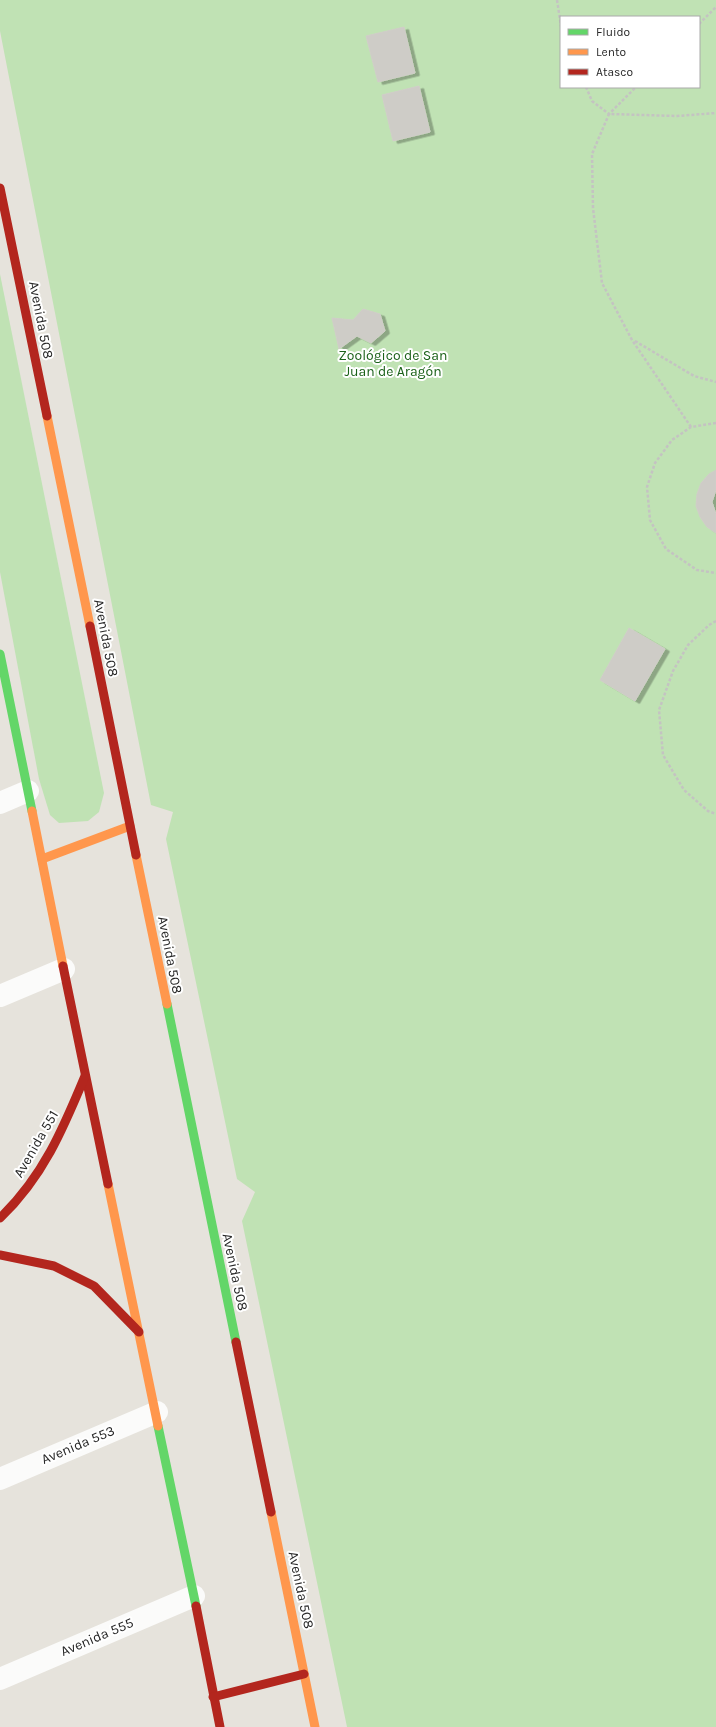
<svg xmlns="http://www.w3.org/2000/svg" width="716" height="1727" viewBox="0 0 716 1727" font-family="Karla,sans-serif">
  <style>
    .green { fill: #c0e2b4; fill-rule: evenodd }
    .building { fill: #ceccc7; stroke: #d0cec8; filter: url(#shadow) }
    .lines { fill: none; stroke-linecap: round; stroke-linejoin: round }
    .path { stroke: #c4c3c2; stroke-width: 2.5; stroke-dasharray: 3 2; stroke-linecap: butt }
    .street { stroke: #fbfbfa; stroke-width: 22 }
    .fast { stroke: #63d668; stroke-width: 9 }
    .slow { stroke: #ff974d; stroke-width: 9 }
    .jam { stroke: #b3261e; stroke-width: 9 }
    .labels { text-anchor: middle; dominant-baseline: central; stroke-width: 4; stroke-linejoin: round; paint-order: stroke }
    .street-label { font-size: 14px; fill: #272727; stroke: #fff }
    .park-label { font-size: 14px; fill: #1b6119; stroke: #fff }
  </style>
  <defs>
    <filter id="shadow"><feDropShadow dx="4.5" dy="2.5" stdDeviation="0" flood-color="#0004"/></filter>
  </defs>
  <rect width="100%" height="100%" fill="#e6e3dc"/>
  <g class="green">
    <path d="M0,0H716V1727H347L242,1221L255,1192L237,1179L166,839L173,812L151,805L0,31ZM561,17H699V87H561Z"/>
    <path d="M0,274L104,793L99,812L88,821L59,823L50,815L39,779L0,572Z"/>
  </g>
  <g class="building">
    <path d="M404,27L415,73L378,82L366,36Z"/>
    <path d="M419,86L430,132L393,141L382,95Z"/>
    <path d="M363,309L380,314L385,331L371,343L357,336L339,349L332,318L353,320Z"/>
    <path d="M716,470V490L712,502L716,514V533L707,527L700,517L696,506L697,494L701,483L709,474Z"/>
    <path d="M629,628L665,649L635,701L600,680Z"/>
  </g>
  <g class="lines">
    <g class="path">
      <path d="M557,0L561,26"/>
      <path d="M699,24L716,7"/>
      <path d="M586,87L592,101L609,114L636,87"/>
      <path d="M635,341L694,376L716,382"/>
      <path d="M716,423L691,427L672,440L655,463L647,487L650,520L666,549L697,570L716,573"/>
      <path d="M691,427L632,340L602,283L593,208L592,154L609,114L677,116L716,113"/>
      <path d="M716,621L709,625L688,645L673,671L659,710L663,755L684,790L708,811L716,814"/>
    </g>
    <g class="street">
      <path d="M0,803L28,791"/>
      <path d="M0,996L64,969"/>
      <path d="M0,1479L157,1412"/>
      <path d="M0,1679L194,1596"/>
    </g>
    <g class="fast">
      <path d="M0,654L32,811"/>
      <path d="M167,1004L236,1342"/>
      <path d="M158,1426L196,1606"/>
    </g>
    <g class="slow">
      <path d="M47,416L90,626"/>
      <path d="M32,811L63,966"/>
      <path d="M136,855L167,1004"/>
      <path d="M42,859L130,826"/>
      <path d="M108,1184L158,1426"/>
      <path d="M271,1512L315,1727"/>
    </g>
    <g class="jam">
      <path d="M0,188L47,416"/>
      <path d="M90,626L136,855"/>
      <path d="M63,966L108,1184"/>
      <path d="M0,1218C43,1177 63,1129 85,1076"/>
      <path d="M0,1255L54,1266L94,1286L139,1332"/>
      <path d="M236,1342L271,1512"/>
      <path d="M196,1606L220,1727"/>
      <path d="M213,1697L304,1674"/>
    </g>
  </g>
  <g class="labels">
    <g class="street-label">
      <text transform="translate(41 320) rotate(79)">Avenida 508</text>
      <text transform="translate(106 638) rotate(79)">Avenida 508</text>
      <text transform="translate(170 955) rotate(79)">Avenida 508</text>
      <text transform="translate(36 1144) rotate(-60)">Avenida 551</text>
      <text transform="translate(235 1272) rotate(78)">Avenida 508</text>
      <text transform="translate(78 1445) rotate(-23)">Avenida 553</text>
      <text transform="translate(301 1590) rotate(78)">Avenida 508</text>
      <text transform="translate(97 1637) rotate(-23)">Avenida 555</text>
    </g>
    <g class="park-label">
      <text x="393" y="355">Zoológico de San<tspan x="393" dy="16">Juan de Aragón</tspan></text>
    </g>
  </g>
  <rect x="560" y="16" width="140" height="72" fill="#ffffff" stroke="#a9a9a9"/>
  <rect x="568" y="29" width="20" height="6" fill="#63d668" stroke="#a9a9a9"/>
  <text x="596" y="36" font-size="12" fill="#272727">Fluido</text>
  <rect x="568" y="49" width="20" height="6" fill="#ff974d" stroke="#a9a9a9"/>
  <text x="596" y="56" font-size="12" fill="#272727">Lento</text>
  <rect x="568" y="69" width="20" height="6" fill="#b3261e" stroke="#a9a9a9"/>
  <text x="596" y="76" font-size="12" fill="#272727">Atasco</text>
</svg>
